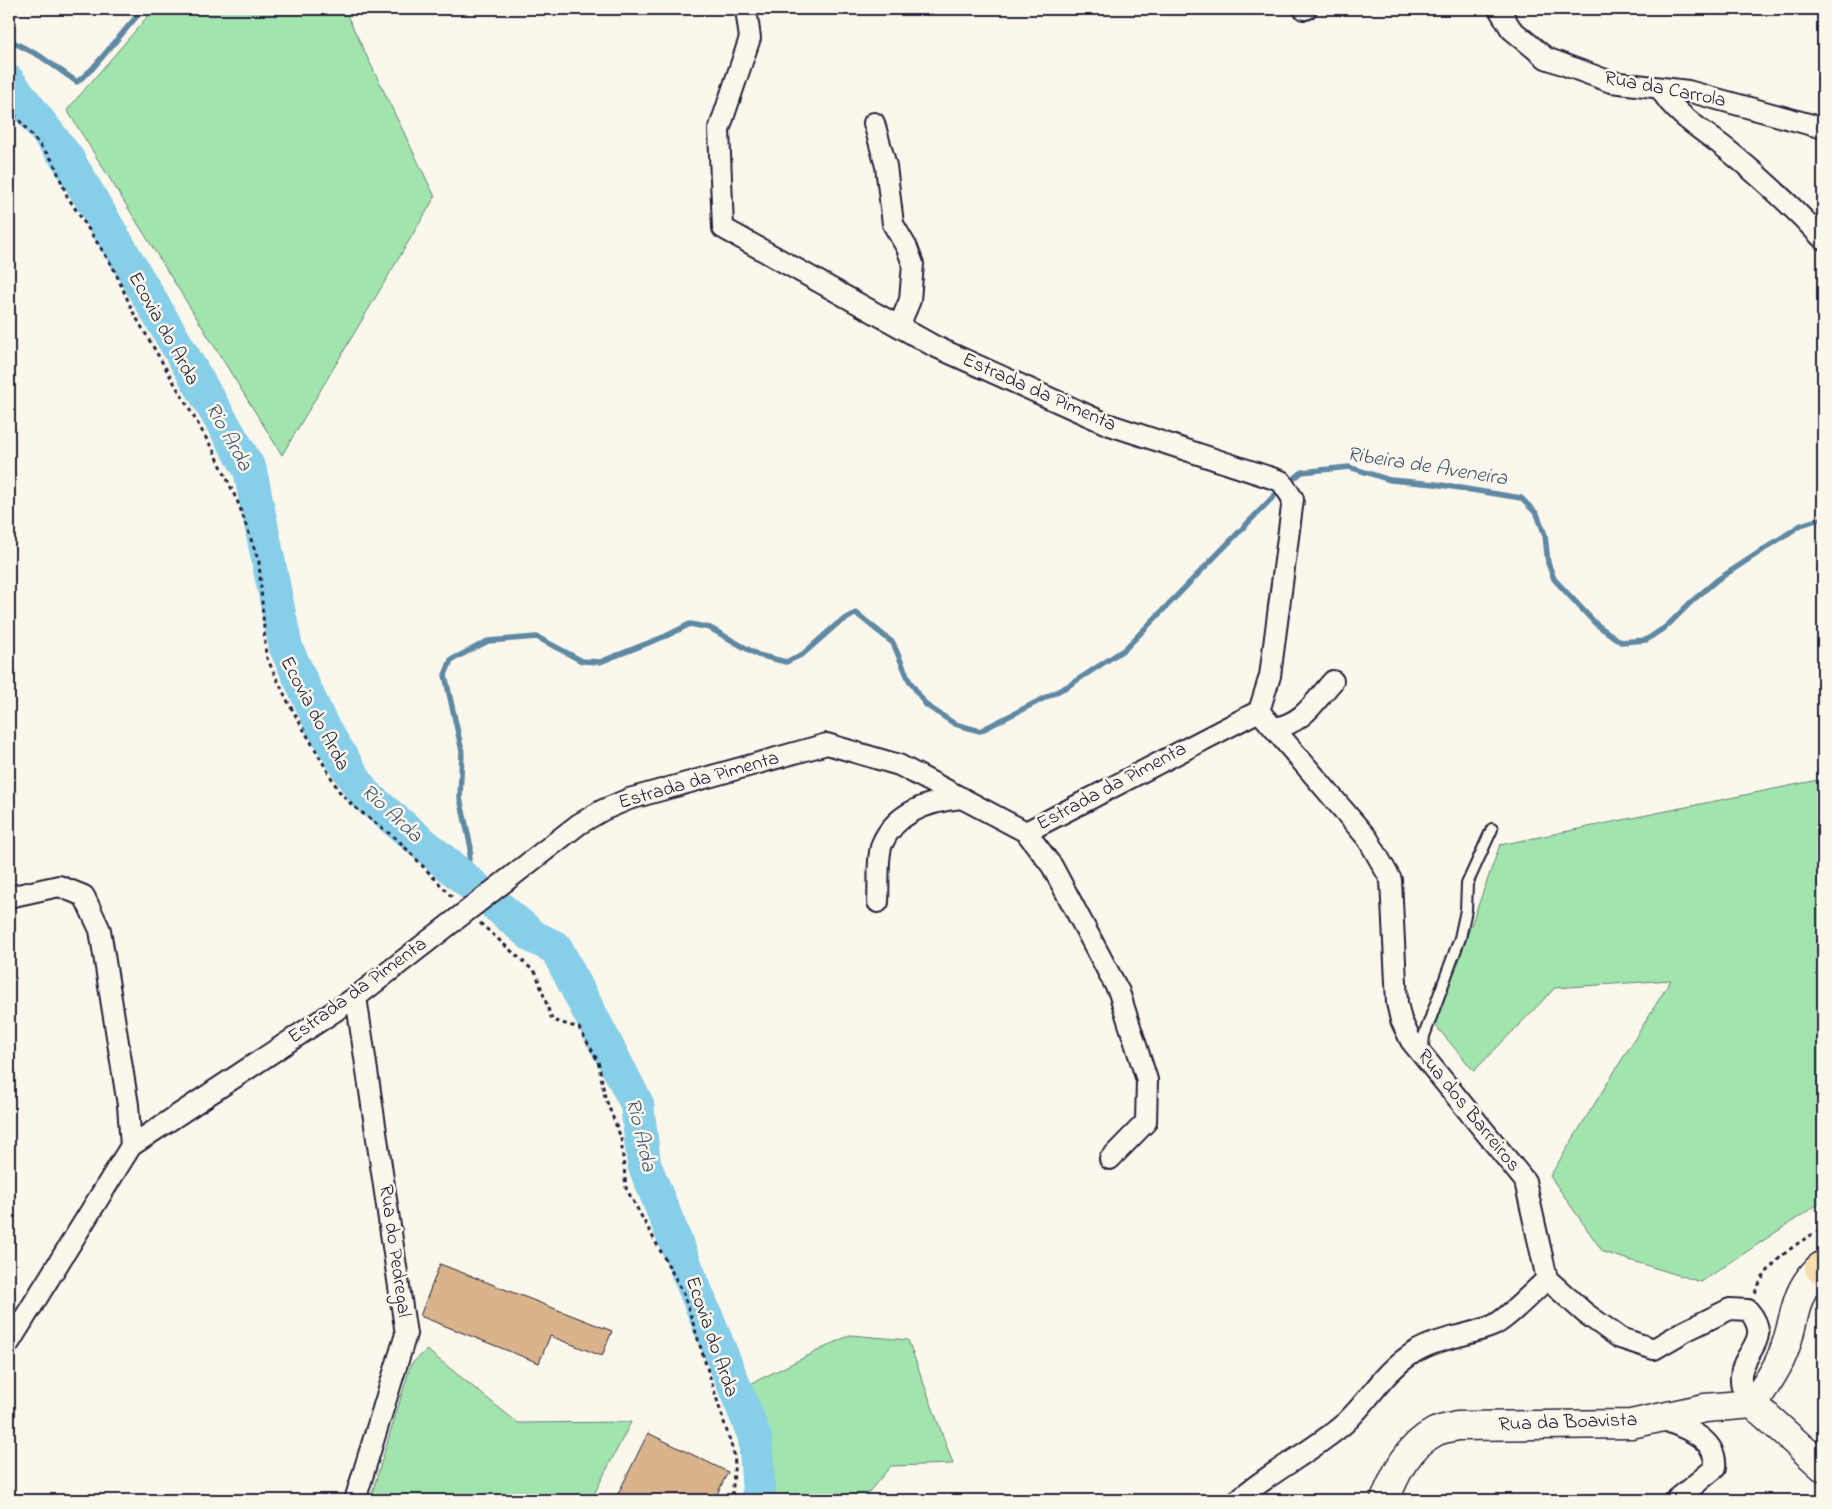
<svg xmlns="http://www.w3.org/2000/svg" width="1832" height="1509" viewBox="0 0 1832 1509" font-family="'Indie Flower',sans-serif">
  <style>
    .green { fill: #a2e4ae; stroke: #628374 }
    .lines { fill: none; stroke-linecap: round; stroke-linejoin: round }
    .stream { stroke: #5f89a3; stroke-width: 5.5 }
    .river { stroke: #87cee8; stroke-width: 34 }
    .building { fill: #d9b38b; stroke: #22223b }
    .lane-casing { stroke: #22223b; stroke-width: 14 }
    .street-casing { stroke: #22223b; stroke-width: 24 }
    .secondary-casing { stroke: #22223b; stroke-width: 31 }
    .primary-casing { stroke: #22223b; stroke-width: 31 }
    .path { stroke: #22223b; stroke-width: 3; stroke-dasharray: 4 4; stroke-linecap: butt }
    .lane { stroke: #fbf7ec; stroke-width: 10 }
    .street { stroke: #fbf7ec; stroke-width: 20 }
    .secondary { stroke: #fbf7ec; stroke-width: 28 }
    .primary { stroke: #f8deab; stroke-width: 28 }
    .labels { text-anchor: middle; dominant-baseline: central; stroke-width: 5; stroke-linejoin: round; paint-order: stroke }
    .street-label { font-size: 20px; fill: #22223b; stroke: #fbf7ec }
    .water-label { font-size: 21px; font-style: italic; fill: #40566f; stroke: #fbf7ec }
  </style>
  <rect width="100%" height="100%" fill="#fbf7ec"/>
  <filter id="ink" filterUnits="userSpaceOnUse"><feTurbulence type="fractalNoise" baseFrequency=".02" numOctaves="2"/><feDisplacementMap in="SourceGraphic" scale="10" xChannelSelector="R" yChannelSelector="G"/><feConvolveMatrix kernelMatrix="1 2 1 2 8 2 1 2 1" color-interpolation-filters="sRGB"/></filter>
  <g filter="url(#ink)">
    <g class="green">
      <path d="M154,9H344L435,197L282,455L67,110Z"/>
      <path d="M1823,779V1201L1701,1282L1603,1252L1550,1176L1671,980L1555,988L1474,1071L1435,1025L1500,845Z"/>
      <path d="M850,1335L908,1340L953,1464L891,1466L862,1500H766L768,1494L762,1436L742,1388Z"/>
      <path d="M427,1350L518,1423L631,1422L591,1500H370L411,1364Z"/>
    </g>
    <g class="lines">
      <g class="stream">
        <path d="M9,40L40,56L77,82L92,69L143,9"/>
        <path d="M1296,477L1302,472L1349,467L1390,480L1435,484L1521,498L1537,514L1545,535L1548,563L1554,579L1596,624L1621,642L1646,640L1667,626L1691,602L1717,580L1801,525L1823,518"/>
        <path d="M465,879L471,848L460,798L462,751L445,675L451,660L488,641L537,637L582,661L600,662L666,636L690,624L710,628L758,655L786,662L803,654L837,624L856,613L893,643L909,680L926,705L955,724L980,731L1068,686L1125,649L1275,495"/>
      </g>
      <path class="river" d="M9,82L67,158L250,470L286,648L321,724L364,794L534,937L556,948L637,1104L644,1164L755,1437L759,1493L757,1500"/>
    </g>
    <g class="building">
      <path d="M440,1264L612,1331L602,1356L550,1336L539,1363L420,1316Z"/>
      <path d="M648,1433L728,1472L714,1500H615Z"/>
    </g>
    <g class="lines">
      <g class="lane-casing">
        <path id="lane" d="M1422,1054L1424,1036L1460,938L1466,910L1467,884L1492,829"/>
      </g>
      <g class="street-casing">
        <g id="street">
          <path d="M1304,9H1306"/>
          <path d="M1499,9L1511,29L1546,58L1611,82L1688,91L1823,128"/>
          <path d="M1660,88C1675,116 1706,132 1730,152C1763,179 1794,208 1823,239"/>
          <path d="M874,123L886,166L893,224L907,248L913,264L910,300L899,326"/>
          <path d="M1259,711L1368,839L1391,880L1397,1003L1401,1020L1411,1041L1525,1181L1547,1279L1585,1313L1620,1338L1654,1349L1685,1331L1730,1309L1748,1310C1774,1340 1742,1351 1741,1376C1740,1388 1746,1396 1753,1404"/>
          <path d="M1274,728C1304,723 1314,702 1333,681"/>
          <path d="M1026,832L1052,866L1119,992L1147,1080L1146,1122L1110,1159"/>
          <path d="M9,897L59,886L84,896L100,930L128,1105L131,1146"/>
          <path d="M878,902C879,886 877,857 882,844C896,811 930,801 962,798"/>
          <path d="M9,1343L131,1146L356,997L579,824L603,810L629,799L827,744L899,765L1026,832L1259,711L1270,676L1293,499L1281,481L1107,424L934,346L723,228L719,130L750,38L746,9"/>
          <path d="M1659,1418C1682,1427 1718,1437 1715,1468L1676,1500"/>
          <path d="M355,1500L406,1334L356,997"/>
          <path d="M1238,1500C1271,1471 1312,1452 1345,1423C1371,1399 1381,1374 1413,1353C1437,1338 1467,1336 1492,1326C1505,1321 1535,1290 1547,1279"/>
        </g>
      </g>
      <g class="secondary-casing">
        <g id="secondary">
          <path d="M1753,1404L1823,1467"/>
          <path d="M1385,1500C1395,1474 1408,1446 1435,1432C1441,1429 1450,1428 1457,1426L1631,1424L1705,1408L1753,1404C1765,1386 1778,1369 1785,1348C1796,1317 1793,1293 1819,1268"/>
        </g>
      </g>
      <g class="primary-casing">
        <path id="primary" d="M1819,1268L1823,1265"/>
      </g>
      <g class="path">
        <path d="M9,108L53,161L67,196L113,267L133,312L216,455L239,505L259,562L266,656L289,704L339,791L353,806L398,840L453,898"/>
        <path d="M480,923L536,973L552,1020L579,1028L598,1061L605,1097L621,1138L626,1188L683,1292L691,1317L735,1457L732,1500"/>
        <path d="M1755,1293C1766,1264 1796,1242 1823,1229"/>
      </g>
      <use href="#lane" class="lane"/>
      <use href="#street" class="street"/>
      <use href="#secondary" class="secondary"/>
      <use href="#primary" class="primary"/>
    </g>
  </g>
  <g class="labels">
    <g class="street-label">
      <text transform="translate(1665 90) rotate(11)">Rua da Carrola</text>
      <text transform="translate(163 329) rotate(61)">Ecovia do Arda</text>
      <text transform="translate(1039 393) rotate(24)">Estrada da Pimenta</text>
      <text transform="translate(314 714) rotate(62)">Ecovia do Arda</text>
      <text transform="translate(699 781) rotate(-16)">Estrada da Pimenta</text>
      <text transform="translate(1112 787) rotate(-28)">Estrada da Pimenta</text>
      <text transform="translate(358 991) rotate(-36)">Estrada da Pimenta</text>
      <text transform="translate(1468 1111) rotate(51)">Rua dos Barreiros</text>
      <text transform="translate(394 1251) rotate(82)">Rua do Pedregal</text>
      <text transform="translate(711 1337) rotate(71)">Ecovia do Arda</text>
      <text transform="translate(1568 1423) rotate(-2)">Rua da Boavista</text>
    </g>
    <g class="water-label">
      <text transform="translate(228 437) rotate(61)">Rio Arda</text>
      <text transform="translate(1427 467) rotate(9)">Ribeira de Aveneira</text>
      <text transform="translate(391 814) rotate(43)">Rio Arda</text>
      <text transform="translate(640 1135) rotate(77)">Rio Arda</text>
    </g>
  </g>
  <rect width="1832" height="1509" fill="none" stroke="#fbf7ec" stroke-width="30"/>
  <rect x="15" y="15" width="1802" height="1479" fill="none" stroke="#22223b" stroke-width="2" filter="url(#ink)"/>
</svg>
